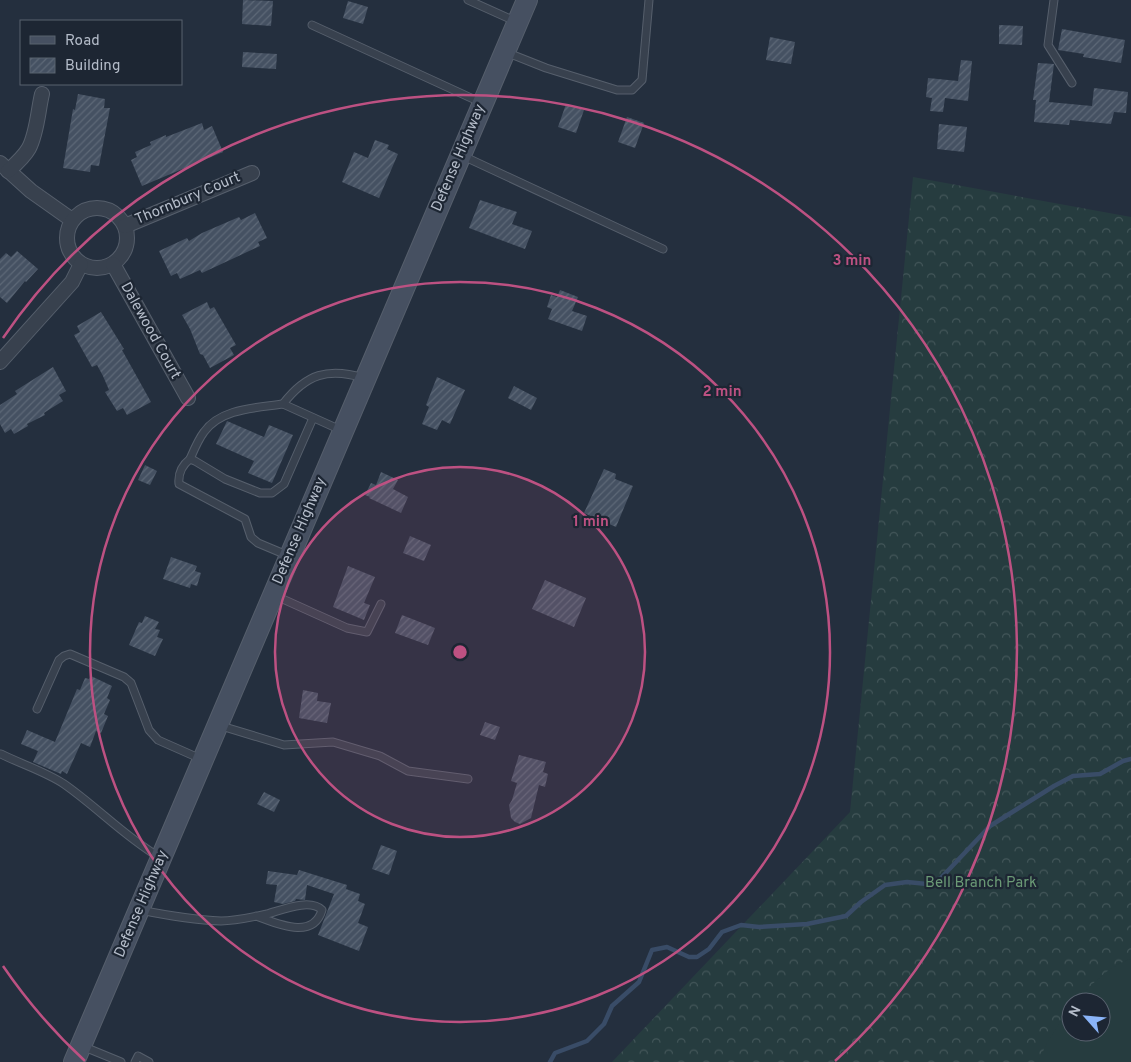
<svg xmlns="http://www.w3.org/2000/svg" width="1131" height="1062" viewBox="0 0 1131 1062" font-family="Overpass,sans-serif">
  <style>
    .forest { fill: url(#forest-crowns); fill-rule: evenodd }
    .pitch { fill: #263c3f }
    .lines { fill: none; stroke-linecap: round; stroke-linejoin: round }
    .stream { stroke: #394c67; stroke-width: 4.5 }
    .building { fill: url(#building-hatch) }
    .lane-casing { stroke: #565f6c; stroke-width: 9 }
    .street-casing { stroke: #565f6c; stroke-width: 16 }
    .secondary-casing { stroke: #565f6c; stroke-width: 22 }
    .lane { stroke: #38414e; stroke-width: 7 }
    .street { stroke: #38414e; stroke-width: 14 }
    .secondary { stroke: #465061; stroke-width: 20 }
    .ring { fill: none; stroke: #bd5182; stroke-width: 2.5 }
    .labels { text-anchor: middle; dominant-baseline: central; stroke-width: 4.5; stroke-linejoin: round; paint-order: stroke }
    .street-label { font-size: 15px; fill: #b4bcc9; stroke: #1d2633 }
    .park-label { font-size: 15px; fill: #6b9a76; stroke: #1d2633 }
    .centre { fill: #bd5182; stroke: #1d2633; stroke-width: 2.5 }
    .ring-label { font-size: 15px; text-anchor: middle; font-weight: bold; fill: #bd5182; stroke: #1d2633; stroke-width: 4.5; stroke-linejoin: round; paint-order: stroke }
  </style>
  <defs>
    <pattern id="forest-crowns" width="20" height="18" patternUnits="userSpaceOnUse" patternTransform="scale(1.25)"><rect width="20" height="18" fill="#263c3f"/><path d="M2 6a3 3 0 1 1 6 0M12 15a3 3 0 1 1 6 0" fill="none" stroke="#435659"/></pattern>
    <pattern id="building-hatch" width="6" height="6" patternUnits="userSpaceOnUse" patternTransform="scale(1.25)"><rect width="6" height="6" fill="#455162"/><path d="M-1 1l2-2M0 6l6-6M5 7l2-2" fill="none" stroke="#5d6877"/></pattern>
  </defs>
  <rect width="100%" height="100%" fill="#242f3e"/>
  <path class="forest" d="M913,177L1131,217V1062H612L850,812ZM1071,1002H1101V1032H1071Z"/>
  <path class="pitch" d="M1131,959V1062H1038L1047,1043L1071,1005V1032H1101V1002H1074C1091,986 1109,965 1131,959Z"/>
  <g class="lines">
    <path class="stream" d="M550,1062L555,1053L587,1041L604,1024L612,1006L639,982L652,950L667,947L689,957H697L709,949L722,932L741,925L759,927L807,924L846,916L861,902L885,885L907,882L927,884L941,878L990,826L1054,786L1073,776L1100,774L1123,761L1131,759"/>
  </g>
  <g class="building">
    <path d="M243,0L273,1L271,26L242,24Z"/>
    <path d="M348,1L368,7L363,24L343,18Z"/>
    <path d="M999,25L1023,26L1022,45L999,44Z"/>
    <path d="M1062,29L1125,40L1121,63L1083,57L1084,54L1058,50Z"/>
    <path d="M770,37L795,42L791,64L766,60Z"/>
    <path d="M243,52L277,54L276,69L242,67Z"/>
    <path d="M961,60L972,61L968,101L945,98L943,112L930,111L932,98L926,97L928,78L958,81Z"/>
    <path d="M1038,63L1054,64L1049,102L1092,106L1094,88L1128,92L1126,113L1114,112L1111,124L1070,120L1069,125L1034,122L1036,100H1033Z"/>
    <path d="M78,94L105,99L104,108H110L99,166L91,165L90,172L63,168L72,115L73,109L75,110Z"/>
    <path d="M566,104L584,110L576,133L558,127Z"/>
    <path d="M627,117L644,123L635,148L618,142Z"/>
    <path d="M202,123L204,130L212,126L223,152L142,186L131,160L137,157L135,152L151,145L150,142L166,135V137Z"/>
    <path d="M939,124L967,127L964,152L937,149Z"/>
    <path d="M375,140L389,145L387,149L398,154L379,198L342,182L354,152L368,158Z"/>
    <path d="M480,200L517,212L512,224L532,231L525,249L469,228Z"/>
    <path d="M255,213L267,238L258,242L260,246L202,273L200,270L180,279L177,273L171,276L159,251L187,238L189,241L202,233L239,217L241,220Z"/>
    <path d="M17,251L38,269L26,282L25,281L7,303L0,297V259L6,253L11,257Z"/>
    <path d="M560,290L578,297L572,311L587,316L582,331L548,319L552,309L547,307L551,295L557,297Z"/>
    <path d="M207,302L210,309L214,307L236,345L230,348L234,355L210,368L203,355L200,354L190,329L182,315Z"/>
    <path d="M101,312L124,349L122,350L151,402L127,415L123,408L117,411L105,392L109,390L103,376L97,365L92,367L74,335L80,332L77,326Z"/>
    <path d="M53,367L66,391L59,395L63,401L50,409L44,413L45,415L27,424L28,426L14,434L11,429L5,433L0,424V405L17,394L15,391Z"/>
    <path d="M437,377L465,390L450,424L442,420L437,430L422,424L429,407L426,405Z"/>
    <path d="M514,386L537,398L531,410L508,398Z"/>
    <path d="M227,421L264,437L269,425L293,435L272,483L248,473L254,461L216,444Z"/>
    <path d="M145,465L157,471L150,485L138,480Z"/>
    <path d="M604,469L616,474L615,479L633,486L616,527L584,513Z"/>
    <path d="M381,472L398,480L393,489L408,497L401,513L369,498L370,497L365,495L371,483L376,485Z"/>
    <path d="M410,536L431,545L424,561L403,553Z"/>
    <path d="M171,557L197,566L195,571L201,573L197,586L191,584L190,588L163,579Z"/>
    <path d="M348,566L375,577L364,603L370,605L364,620L333,607Z"/>
    <path d="M545,580L586,598L574,627L532,609Z"/>
    <path d="M402,615L435,628L428,645L395,633Z"/>
    <path d="M145,616L159,622L155,629L160,630L157,637L163,639L155,656L129,645L139,622L142,623Z"/>
    <path d="M91,676L112,686L107,698L110,700L104,714L108,716L101,733L96,731L90,747L81,743L67,774L62,771L61,774L33,762L38,751L21,744L27,730L55,742L77,689L80,690L85,678L89,679Z"/>
    <path d="M303,690L318,693L317,701L331,703L327,723L299,718Z"/>
    <path d="M485,722L500,727L495,740L480,735Z"/>
    <path d="M519,755L546,762L543,772L548,774L545,787L539,785L531,818L520,824L515,822L511,818L509,805L512,800L517,783L511,781Z"/>
    <path d="M264,792L280,800L274,812L257,804Z"/>
    <path d="M381,845L397,851L389,875L372,869Z"/>
    <path d="M299,870L347,885L346,889L360,894L358,901L365,904L358,923L368,927L359,951L318,935L334,894L307,885L305,900L296,899L295,901L283,904L274,902L277,885L266,884L268,871L297,875Z"/>
  </g>
  <g class="lines">
    <g class="lane-casing">
      <g id="lane">
        <path d="M468,0L517,22"/>
        <path d="M1054,0L1048,45L1072,83"/>
        <path d="M312,25L482,103"/>
        <path d="M508,53L546,68L617,90H632L642,80L649,0"/>
        <path d="M463,156L663,249"/>
        <path d="M343,431L283,404C306,374 328,367 364,378"/>
        <path d="M190,459C194,450 198,440 204,432C221,408 257,408 283,404"/>
        <path d="M289,556L258,543L251,537L245,519L179,484C178,474 181,466 190,459L195,461L225,479L260,493H272L284,484L313,418"/>
        <path d="M276,596L347,628L367,632L381,604"/>
        <path d="M37,709L59,660L64,656L70,654L124,677L131,683L149,730L158,740L201,759"/>
        <path d="M218,725L284,745L333,742L380,756L408,771L468,779"/>
        <path d="M1,754C21,764 46,772 64,784C97,807 124,836 159,857"/>
        <path d="M140,910C165,915 195,920 221,921C236,921 252,917 267,914C282,910 310,898 322,910C313,941 276,923 256,916"/>
        <path d="M82,1046L121,1062"/>
        <path d="M135,1062L138,1056L149,1062"/>
      </g>
    </g>
    <g class="street-casing">
      <g id="street">
        <path d="M0,163L31,191L72,220"/>
        <path d="M8,171C16,164 24,157 29,148C37,133 38,111 42,94"/>
        <circle cx="97" cy="238" r="30"/>
        <path d="M125,226L252,173"/>
        <path d="M113,264L188,398"/>
        <path d="M0,362L72,282L81,264"/>
      </g>
    </g>
    <g class="secondary-casing">
      <path id="secondary" d="M74,1062L527,0"/>
    </g>
    <use href="#lane" class="lane"/>
    <use href="#street" class="street"/>
    <use href="#secondary" class="secondary"/>
  </g>
  <circle cx="460" cy="652" r="185" fill="#bd5182" fill-opacity=".12"/>
  <g class="ring">
    <circle cx="460" cy="652" r="185"/>
    <circle cx="460" cy="652" r="370"/>
    <path d="M85 1061A555 555 0 0 1 3 966M3 338A555 555 0 1 1 835 1061"/>
  </g>
  <g class="labels">
    <g class="street-label">
      <text transform="translate(459 158) rotate(-67)">Defense Highway</text>
      <text transform="translate(188 199) rotate(-23)">Thornbury Court</text>
      <text transform="translate(150 331) rotate(61)">Dalewood Court</text>
      <text transform="translate(300 531) rotate(-67)">Defense Highway</text>
      <text transform="translate(142 904) rotate(-67)">Defense Highway</text>
    </g>
    <g class="park-label">
      <text x="981" y="883">Bell Branch Park</text>
    </g>
  </g>
  <circle cx="460" cy="652" r="8" class="centre"/>
  <g class="ring-label">
    <text x="852" y="265">3 min</text>
    <text x="722" y="396">2 min</text>
    <text x="591" y="526">1 min</text>
  </g>
  <rect x="20" y="20" width="162" height="65" fill="#1d2633" stroke="#59626f"/>
  <rect x="30" y="36" width="25" height="8" fill="#465061" stroke="#59626f"/>
  <text x="65" y="45" font-size="15" fill="#b4bcc9">Road</text>
  <rect x="30" y="58" width="25" height="15" fill="url(#building-hatch)" stroke="#59626f"/>
  <text x="65" y="70" font-size="15" fill="#b4bcc9">Building</text>
  <g transform="translate(1086 1017) rotate(297)"><circle r="24" fill="#1d2633" stroke="#59626f"/>
  <path d="M0-4L9 19L0 12L-9 19Z" fill="#8ab4f8"/>
  <text y="-8" font-size="14" font-weight="bold" text-anchor="middle" fill="#b4bcc9">N</text>
  </g>
</svg>
